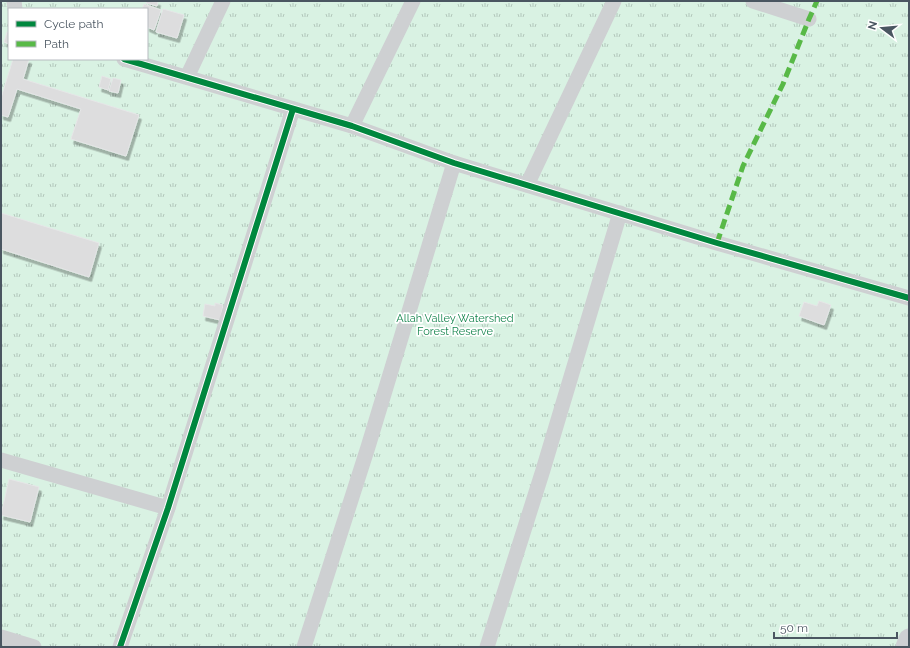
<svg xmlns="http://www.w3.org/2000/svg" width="910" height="648" viewBox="0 0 910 648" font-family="Raleway,sans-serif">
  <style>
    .grass { fill: url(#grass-tufts); fill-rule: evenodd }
    .building { fill: #ddddde; stroke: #e5e6e7; filter: url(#shadow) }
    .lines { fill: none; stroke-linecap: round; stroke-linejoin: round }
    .street { stroke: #ced0d2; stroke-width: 15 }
    .secondary { stroke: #ced0d4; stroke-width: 21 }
    .quiet { stroke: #58b947; stroke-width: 5; stroke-dasharray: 10 5; stroke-linecap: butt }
    .cycleway-casing { stroke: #fff; stroke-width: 8 }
    .cycleway { stroke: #00873e; stroke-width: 6 }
    .labels { text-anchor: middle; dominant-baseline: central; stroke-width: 3.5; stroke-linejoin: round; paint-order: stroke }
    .park-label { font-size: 11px; fill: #17864f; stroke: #fff }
  </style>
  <defs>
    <pattern id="grass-tufts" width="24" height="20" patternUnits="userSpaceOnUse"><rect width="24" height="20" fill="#d9f2e3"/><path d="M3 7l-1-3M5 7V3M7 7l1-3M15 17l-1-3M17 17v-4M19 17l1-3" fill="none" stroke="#b2c7bb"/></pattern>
    <filter id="shadow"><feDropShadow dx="2.5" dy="4.5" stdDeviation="0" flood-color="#0004"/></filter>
  </defs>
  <rect width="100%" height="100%" fill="#f4f4f4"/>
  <path class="grass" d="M1,1H909V647H1ZM9,9H147V59H9Z"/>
  <g class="building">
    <path d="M147,1H158L157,6L146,3Z"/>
    <path d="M144,4L161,10L154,30L147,27V9H142Z"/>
    <path d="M163,9L184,15L177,38L156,32Z"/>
    <path d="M7,32L9,33V44L4,42Z"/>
    <path d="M13,59H29L23,79L139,115L126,156L71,139L81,109L17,89L8,117L1,115V98Z"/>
    <path d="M102,76L111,79L108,90L99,87Z"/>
    <path d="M113,78L121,80L118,93L109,91Z"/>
    <path d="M1,213L99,243L89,277L1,249Z"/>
    <path d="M819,301L831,305L824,325L799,316L804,302L817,306Z"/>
    <path d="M215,303L223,305L220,320L203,316L205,304L215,306Z"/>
    <path d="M9,479L39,487L30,522L1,515Z"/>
  </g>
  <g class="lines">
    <g class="street">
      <path d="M14,1L15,9"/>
      <path d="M753,1L809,19"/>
      <path d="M124,59L352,126L454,163L717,243L909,298"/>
      <path d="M187,77L223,1"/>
      <path d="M352,126L413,1"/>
      <path d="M527,185L614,1"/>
      <path d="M1,460L168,508"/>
      <path d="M1,637L34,647"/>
      <path d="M120,647L168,508L293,109"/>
      <path d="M304,647L368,447L454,163"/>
      <path d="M487,647L543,470L620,213"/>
    </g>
    <path class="secondary" d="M906,647L909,639"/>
    <path class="quiet" d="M717,243L743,166L783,84L809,19L817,1"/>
    <g class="cycleway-casing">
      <g id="cycleway">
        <path d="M124,59L352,126L454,163L717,243L909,298"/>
        <path d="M120,647L168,508L293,109"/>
      </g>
    </g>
    <use href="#cycleway" class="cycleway"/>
  </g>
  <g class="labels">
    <g class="park-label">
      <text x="455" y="318">Allah Valley Watershed<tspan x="455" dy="13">Forest Reserve</tspan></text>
    </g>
  </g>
  <rect width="910" height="648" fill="none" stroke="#4a5661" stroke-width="4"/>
  <rect x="8" y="8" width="140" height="52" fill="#ffffff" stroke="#b7bbc0"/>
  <rect x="16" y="21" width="20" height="6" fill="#00873e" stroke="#b7bbc0"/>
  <text x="44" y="28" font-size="12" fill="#4a5661">Cycle path</text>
  <rect x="16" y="41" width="20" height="6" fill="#58b947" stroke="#b7bbc0"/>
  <text x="44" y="48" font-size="12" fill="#4a5661">Path</text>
  <g transform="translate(882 28) rotate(286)" stroke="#ffffff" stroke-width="3" paint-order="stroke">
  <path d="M0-3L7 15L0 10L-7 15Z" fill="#4a5661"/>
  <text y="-6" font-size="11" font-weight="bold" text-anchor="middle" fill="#4a5661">N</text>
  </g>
  <path d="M774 632v6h123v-6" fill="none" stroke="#4a5661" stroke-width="2"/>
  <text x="780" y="632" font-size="12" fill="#4a5661" stroke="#ffffff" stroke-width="3" paint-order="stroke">50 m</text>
</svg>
